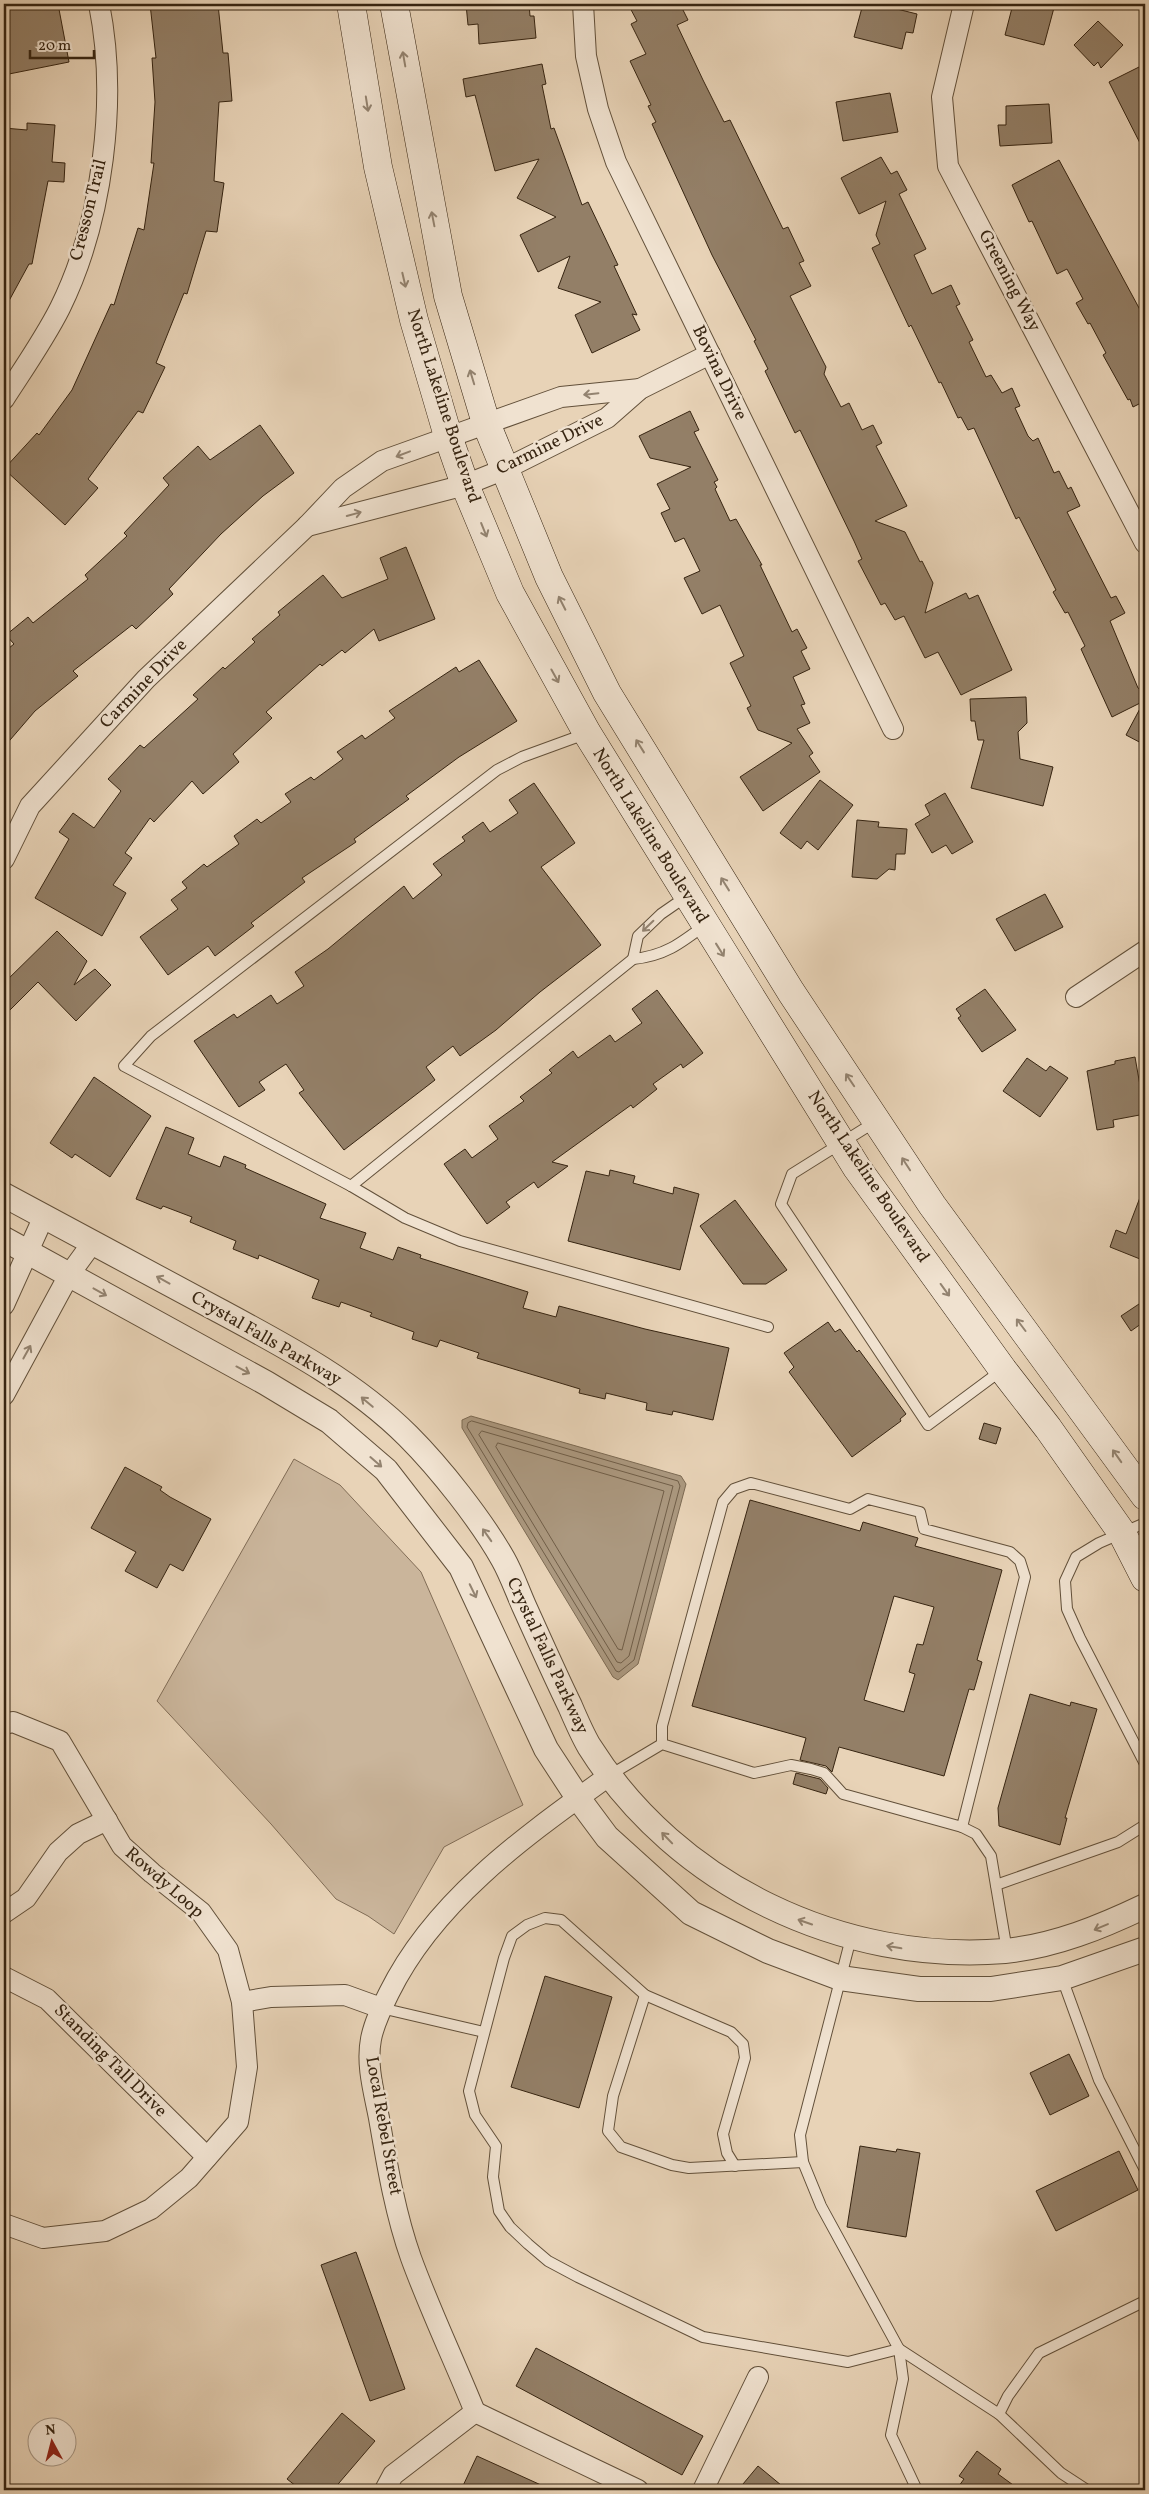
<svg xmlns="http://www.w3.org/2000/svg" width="1149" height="2494" viewBox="0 0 1149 2494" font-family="Vollkorn,serif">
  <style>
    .green { fill: #cab59b; stroke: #806c56 }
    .water { fill: #ab987f; stroke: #7c6a53 }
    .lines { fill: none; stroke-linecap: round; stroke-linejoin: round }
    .shore { stroke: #705e48; stroke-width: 1 }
    .building { fill: #937f67; stroke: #362411; fill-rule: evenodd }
    .service-casing { stroke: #62503a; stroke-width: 12 }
    .minor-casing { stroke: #62503a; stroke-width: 22 }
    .tertiary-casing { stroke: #62503a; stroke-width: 26 }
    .secondary-casing { stroke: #362411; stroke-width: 29 }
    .service { stroke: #f0e2d0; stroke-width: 10 }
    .minor { stroke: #f0e2d0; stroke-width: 20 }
    .tertiary { stroke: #f0e2d0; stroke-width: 24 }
    .secondary { stroke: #f0e2d0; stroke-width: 28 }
    .oneway { stroke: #938370 }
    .labels { text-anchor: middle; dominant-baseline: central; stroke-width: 5; stroke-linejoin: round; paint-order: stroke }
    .street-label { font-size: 18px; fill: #362411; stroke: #f0e2d0 }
  </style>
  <rect width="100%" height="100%" fill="#e8d3b7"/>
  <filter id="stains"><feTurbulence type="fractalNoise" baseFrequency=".004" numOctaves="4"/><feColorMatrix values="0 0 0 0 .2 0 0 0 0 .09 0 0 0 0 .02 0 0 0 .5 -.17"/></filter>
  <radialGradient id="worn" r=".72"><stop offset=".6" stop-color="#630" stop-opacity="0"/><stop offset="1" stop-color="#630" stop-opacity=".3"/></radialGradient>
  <path class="green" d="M294,1459L340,1485L421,1572L523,1805L444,1847L394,1934L368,1916L336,1899L271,1824L157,1701Z"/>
  <path class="water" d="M471,1416L681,1476L686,1484L638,1664L618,1680L613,1677L462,1428V1420Z"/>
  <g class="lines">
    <g class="shore">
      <path d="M472,1421L678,1481L680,1486L634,1660L619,1672L616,1671L467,1427L468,1423Z"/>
      <path d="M482,1431L673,1486L629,1656L621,1663L617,1662L479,1435Z"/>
      <path d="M498,1443L664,1491L622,1650L618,1649L496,1447Z"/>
    </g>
  </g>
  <g class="building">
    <path d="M36,4H58L69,62L4,75V10Z"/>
    <path d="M150,4H218L223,53H228L232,101L219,102L214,181L224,183L217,232L206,231L187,294L184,293L156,363L165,367L143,413L138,411L88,479L98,488L65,525L4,469L37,433L39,435L72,390L111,304L114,305L138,228L144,230L154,163H151L155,102L152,58H156Z"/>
    <path d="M466,4H529L530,16H534L536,38L479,44L478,24L468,25Z"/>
    <path d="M628,4H680L688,20L677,25L703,80L724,122L730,120L783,229L788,227L804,261L799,263L811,286L790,296L826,367L824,374L841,407L849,403L862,430L873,425L882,443L876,446L907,506L875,521L905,532L920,562L922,561L933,583L925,613L966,593L969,599L978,595L1012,670L961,695L938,652L925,658L904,616L895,620L885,603L881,605L858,561L862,559L854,541L800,430L795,433L765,371L768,369L754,341L756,340L712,255L652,124L656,122L648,106L651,105L630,61L646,54L631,24L637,21Z"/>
    <path d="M863,4H877L917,14L913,33L906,32L902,49L854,37Z"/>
    <path d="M1013,4H1055L1044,45L1005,35Z"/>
    <path d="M1098,21L1123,45L1101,68L1098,62L1094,66L1074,45Z"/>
    <path d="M542,64L546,84L542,85L551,129L554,128L582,205L588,202L618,265L614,266L637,315L632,314L640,330L592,353L575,315L601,302L558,288L570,256L538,272L520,235L556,217L517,198L539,159L495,171L475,95L466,97L463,79Z"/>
    <path d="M1145,64V153L1109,82Z"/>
    <path d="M890,93L898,132L843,141L836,102Z"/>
    <path d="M1049,104L1052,143L1000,146L998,125H1006V106Z"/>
    <path d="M27,123L55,125L52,162L65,163L64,182L48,181L32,264H29L4,310V128L27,130Z"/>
    <path d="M881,157L891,174L897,171L907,190L899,194L926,249L914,255L932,294L951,285L960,304L956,306L973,340L969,342L986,377L991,375L1002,393L1012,388L1020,406L1015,408L1028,436L1033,441L1038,438L1054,473L1059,471L1068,489L1071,487L1080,506L1067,512L1111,598L1116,596L1125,613L1110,621L1138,688L1145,692V745L1126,735L1144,701L1112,717L1081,649L1085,646L1068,612L1065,613L1053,592L1056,590L1019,517L1016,519L974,428L968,430L961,417L958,418L941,382L939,383L911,325L909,327L872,248L880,244L876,235L886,201L859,214L841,178Z"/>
    <path d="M1059,160L1145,319V401L1133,407L1130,399L1128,400L1103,355L1106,353L1090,323L1088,324L1076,303L1083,299L1067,269L1057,274L1032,221L1029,222L1012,185Z"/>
    <path d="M690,411L699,430L694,432L718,480L714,482L717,487L715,489L730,521L736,519L762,565H760L792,632L797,629L807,648L801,651L810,669L793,677L805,704L801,705L810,723L797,729L813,753L809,756L820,772L763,811L740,777L792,743L758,730L747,708L751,706L730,663L744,656L720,605L702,614L684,578L700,571L684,538L675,542L661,513L670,509L657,484L691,467L650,458L639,436Z"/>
    <path d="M260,425L294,473L263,496L221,534L169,589L173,594L136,629L132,625L73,671L78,676L35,711L4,747V652L14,644L6,635L28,617L33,623L88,579L85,575L127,536L124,533L169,485L163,478L198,446L210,460Z"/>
    <path d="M406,547L435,619L379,641L374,629L345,653L342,650L322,666L320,664L266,712L272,718L233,754L239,762L203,794L192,781L154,822L150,818L125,853L132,858L113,885L126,893L102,936L35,898L69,839L59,832L73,813L94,828L121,791L108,779L140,745L144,748L198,699L193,695L223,667L225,669L255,642L252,639L280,615L278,612L323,575L342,598L388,579L380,558Z"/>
    <path d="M479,660L517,721L459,757L406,796L409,799L354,839L356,842L302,878L305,882L251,923L254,926L215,956L208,946L168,975L140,937L178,909L171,900L187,888L182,882L204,864L207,867L239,844L234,836L257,819L261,823L291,802L285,794L311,777L314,780L343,759L337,752L362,735L365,739L395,718L389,711L456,667L459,672Z"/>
    <path d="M1026,697L1027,723L1018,732L1020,759L1053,767L1043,806L971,788L984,740H978L975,721H971L970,699Z"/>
    <path d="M820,780L853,805L818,850L807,841L801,849L780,833Z"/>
    <path d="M534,783L575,843L541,867L601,945L540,992L496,1030L460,1056L453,1046L426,1067L435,1080L344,1150L299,1093L304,1090L286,1064L259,1082L265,1090L239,1107L194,1041L234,1014L237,1018L271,995L277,1004L304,986L295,972L328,949L404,886L413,899L442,875L433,864L465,841L462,837L483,822L490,832L518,813L509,800Z"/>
    <path d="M945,793L973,842L952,854L946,845L932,853L915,824L930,815L925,805Z"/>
    <path d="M857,820L879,822L878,827L907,829L905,854H896L895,870L889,869L877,879L852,877Z"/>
    <path d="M1045,894L1063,927L1015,951L996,919Z"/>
    <path d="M57,931L87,961L74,985L95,969L111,985L76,1021L38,982L4,1016V983Z"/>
    <path d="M985,989L1016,1030L982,1052L958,1018L961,1016L956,1009Z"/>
    <path d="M657,990L703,1053L683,1068L681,1064L653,1084L657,1089L633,1108L631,1105L552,1162L568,1166L538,1188L534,1182L506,1202L510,1207L487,1224L444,1164L465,1149L472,1158L498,1139L489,1126L524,1101L520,1097L552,1073L549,1070L573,1051L578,1058L610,1035L615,1042L642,1023L632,1009Z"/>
    <path d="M1135,1057L1145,1114L1113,1120L1114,1127L1097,1130L1087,1071L1115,1064V1061Z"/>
    <path d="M1027,1058L1046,1071L1050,1066L1068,1078L1040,1117L1003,1091Z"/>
    <path d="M94,1077L151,1116L110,1177L75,1154L72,1158L50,1143Z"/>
    <path d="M166,1127L194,1138L188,1154L220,1167L224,1156L246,1165L245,1168L326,1204L320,1218L366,1233L360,1248L393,1260L398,1247L421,1255L420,1258L528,1292L523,1308L556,1317L559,1306L645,1329L729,1348L713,1420L673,1411L672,1415L646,1410L647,1403L606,1393L605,1399L579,1393L580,1389L477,1358L479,1353L440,1340L437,1347L412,1339L414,1332L370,1316L372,1313L341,1302L339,1307L312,1298L319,1280L259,1255L258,1259L233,1249L236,1241L190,1222L192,1217L163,1206L161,1209L136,1199Z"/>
    <path d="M610,1170L635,1176L633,1183L673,1194L674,1187L699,1194L680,1270L568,1241L586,1171L609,1176Z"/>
    <path d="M1144,1187H1145V1261L1110,1247L1116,1230L1126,1234Z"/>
    <path d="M735,1200L787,1270L766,1284H743L700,1226Z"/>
    <path d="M1145,1300V1321L1131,1331L1121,1316Z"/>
    <path d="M828,1322L835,1332L840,1329L857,1352L859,1350L906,1414L900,1419L901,1421L852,1457L789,1372L794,1367L784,1353Z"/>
    <path d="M984,1423L1001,1428L996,1444L979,1439Z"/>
    <path d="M125,1467L162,1487L160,1490L170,1497L211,1519L183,1571L170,1564L157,1588L125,1571L136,1552L91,1528Z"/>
    <path d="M750,1500L860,1531L863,1522L918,1538L915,1546L1002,1570L977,1660L982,1662L974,1690L969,1689L944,1776L839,1747L832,1772L826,1766L800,1760L806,1738L692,1706ZM894,1596L934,1607L923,1645L917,1644L909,1672L915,1674L904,1712L864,1700Z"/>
    <path d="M1030,1694L1070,1706L1071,1702L1097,1709L1065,1818H1067L1060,1845L999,1826L998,1808Z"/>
    <path d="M796,1773L820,1779L828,1788L826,1794L793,1784Z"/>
    <path d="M545,1976L612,1997L579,2108L511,2087Z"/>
    <path d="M1069,2054L1089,2096L1050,2115L1030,2073Z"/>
    <path d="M860,2146L896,2152L897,2149L920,2153L906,2237L847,2227Z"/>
    <path d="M1119,2151L1138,2190L1056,2231L1036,2191Z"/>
    <path d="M356,2252L405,2389L370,2401L321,2265Z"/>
    <path d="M536,2348L703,2436L682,2475L516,2386Z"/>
    <path d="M342,2413L375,2441L333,2490H301L287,2479Z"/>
    <path d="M977,2451L1001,2469L998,2474L1020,2490H956L964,2479L959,2476Z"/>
    <path d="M477,2456L552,2490H461Z"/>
    <path d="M758,2466L787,2490H738Z"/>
  </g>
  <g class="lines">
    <g class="service-casing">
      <g id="service">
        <path d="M585,734L522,757L497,770L151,1036L124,1066L351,1186L405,1218L460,1241L768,1327"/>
        <path d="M687,896L661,914L638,936L633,959C664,956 680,944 705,925"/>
        <path d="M875,1122L792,1174L781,1204L928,1425L1002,1370"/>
        <path d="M351,1186L633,959"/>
        <path d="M1145,1523L1099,1543L1076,1557L1065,1581L1067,1609L1080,1638L1145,1764"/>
        <path d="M610,1775L662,1744V1726L723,1502L734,1489L751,1483L850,1509L868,1499L920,1512L924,1529L1010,1552L1020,1561L1025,1577L962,1827L843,1794L824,1773L811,1769L791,1765L754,1773L662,1744"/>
        <path d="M962,1827L976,1834L991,1856L1007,1951"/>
        <path d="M996,1885L1118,1842L1145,1825"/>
        <path d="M851,1938L800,2135L803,2162L821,2206L899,2349L903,2379L891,2435L917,2490"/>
        <path d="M1062,1978L1099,2080L1145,2170"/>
        <path d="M645,1995L613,2096L608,2131L621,2147L672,2165L689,2168L803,2162"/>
        <path d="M381,2008L484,2032"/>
        <path d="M735,2166L727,2153L723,2134L745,2058L743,2044L731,2032L645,1995L561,1920L545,1918L527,1925L512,1936L504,1958L469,2091L475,2115L496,2146L493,2177L499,2211L510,2227L528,2244L548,2261L578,2277L703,2337L848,2362L899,2349L999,2414L1061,2473L1087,2490"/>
        <path d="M999,2414L1008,2396L1039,2353L1145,2301"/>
      </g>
    </g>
    <g class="minor-casing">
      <g id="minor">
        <path d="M583,4L586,56L598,109L616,162L893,729"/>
        <path d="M964,4L942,97L948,166L1145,543"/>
        <path d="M4,399C22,371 45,338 60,308C103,221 118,99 99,4"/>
        <path d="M307,526L465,485L505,469L607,418L640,389L710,354"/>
        <path d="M4,859L30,806L146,679L307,526L343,488L382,461L561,397L640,389"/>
        <path d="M1076,997L1145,951"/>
        <path d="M4,1305L44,1216"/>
        <path d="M4,1395L69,1275L93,1242"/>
        <path d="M4,1724L13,1722L60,1741L122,1846L152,1873L201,1912L228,1950L242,2002L247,2067L238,2122L189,2178L151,2209L105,2231L43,2238L4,2224"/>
        <path d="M4,1913L26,1898L58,1852L78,1834L107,1820"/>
        <path d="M4,1977L47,1999L207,2157"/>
        <path d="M242,2002L271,1997L345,1995L381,2008"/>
        <path d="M475,2412C454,2360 430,2310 411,2258C395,2213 387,2164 379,2118C374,2092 366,2065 371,2039C374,2023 382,2007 389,1993C435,1899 527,1835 610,1775"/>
        <path d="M475,2412L638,2490"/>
        <path d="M385,2490L393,2475L475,2412"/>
        <path d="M703,2490L758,2377"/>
      </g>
    </g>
    <g class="tertiary-casing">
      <g id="tertiary">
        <path d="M4,1195C75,1233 147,1272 218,1310C285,1346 354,1382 408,1436C440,1468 481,1520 503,1559C511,1573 517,1590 524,1606C539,1639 554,1673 570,1706C576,1720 582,1734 589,1746C677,1886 843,1964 1005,1951C1055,1946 1101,1927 1145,1906"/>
        <path d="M4,1239L266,1383L329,1421L386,1470L461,1567L546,1749L578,1798L607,1837L691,1913L768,1951L840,1978L919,1989H991L1062,1978L1145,1949"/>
      </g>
    </g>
    <g class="secondary-casing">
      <g id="secondary">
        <path d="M351,4L378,167L414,320L448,436L465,485L510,593L587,733L857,1168L1003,1370L1048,1428L1122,1533L1145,1578"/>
        <path d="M394,4L448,296L486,423L549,577L607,693L791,992L932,1205L1145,1496"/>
      </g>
    </g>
    <use href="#service" class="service"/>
    <use href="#minor" class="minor"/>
    <use href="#tertiary" class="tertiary"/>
    <use href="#secondary" class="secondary"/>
  </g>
  <defs><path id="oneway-shaft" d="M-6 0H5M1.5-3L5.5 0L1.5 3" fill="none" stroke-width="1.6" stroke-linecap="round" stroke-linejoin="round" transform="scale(1.25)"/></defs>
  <g class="oneway">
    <use href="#oneway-shaft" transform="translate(404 59) rotate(-100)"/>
    <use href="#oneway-shaft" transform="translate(367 104) rotate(81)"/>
    <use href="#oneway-shaft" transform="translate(433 219) rotate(-101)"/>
    <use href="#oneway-shaft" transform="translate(404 280) rotate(77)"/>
    <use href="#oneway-shaft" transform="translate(472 377) rotate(-107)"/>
    <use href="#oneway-shaft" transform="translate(591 394) rotate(174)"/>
    <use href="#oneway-shaft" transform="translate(403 454) rotate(159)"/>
    <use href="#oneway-shaft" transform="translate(354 514) rotate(-15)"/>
    <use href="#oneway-shaft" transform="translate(484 530) rotate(68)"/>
    <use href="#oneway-shaft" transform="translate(562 603) rotate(-117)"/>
    <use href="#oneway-shaft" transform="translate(555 676) rotate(61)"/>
    <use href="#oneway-shaft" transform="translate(640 746) rotate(-122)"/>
    <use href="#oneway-shaft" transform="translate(725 884) rotate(-122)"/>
    <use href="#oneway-shaft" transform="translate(648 926) rotate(136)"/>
    <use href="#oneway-shaft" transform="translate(720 950) rotate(58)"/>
    <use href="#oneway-shaft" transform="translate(850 1080) rotate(-124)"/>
    <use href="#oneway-shaft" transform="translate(906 1164) rotate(-123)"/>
    <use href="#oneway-shaft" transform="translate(163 1280) rotate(-151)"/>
    <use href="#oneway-shaft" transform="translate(945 1290) rotate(54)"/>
    <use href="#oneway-shaft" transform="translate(100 1292) rotate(29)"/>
    <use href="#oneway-shaft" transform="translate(1021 1325) rotate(-127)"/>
    <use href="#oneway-shaft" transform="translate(27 1352) rotate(-61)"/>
    <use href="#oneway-shaft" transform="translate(243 1370) rotate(28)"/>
    <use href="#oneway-shaft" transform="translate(367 1402) rotate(-140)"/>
    <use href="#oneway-shaft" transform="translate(1117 1456) rotate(-125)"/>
    <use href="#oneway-shaft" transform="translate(376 1462) rotate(41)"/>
    <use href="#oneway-shaft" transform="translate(487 1535) rotate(-125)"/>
    <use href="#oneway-shaft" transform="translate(473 1591) rotate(64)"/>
    <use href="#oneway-shaft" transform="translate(667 1838) rotate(-134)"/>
    <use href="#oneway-shaft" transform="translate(805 1922) rotate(-161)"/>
    <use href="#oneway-shaft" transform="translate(1101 1927) rotate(157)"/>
    <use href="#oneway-shaft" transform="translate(894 1947) rotate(-170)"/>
  </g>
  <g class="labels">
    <g class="street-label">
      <text transform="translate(89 210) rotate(-76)">Cresson Trail</text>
      <text transform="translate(1009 281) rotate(62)">Greening Way</text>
      <text transform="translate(719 373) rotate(64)">Bovina Drive</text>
      <text transform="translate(443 406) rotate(72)">North Lakeline Boulevard</text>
      <text transform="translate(550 445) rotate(-26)">Carmine Drive</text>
      <text transform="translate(144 684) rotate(-46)">Carmine Drive</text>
      <text transform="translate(650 836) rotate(58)">North Lakeline Boulevard</text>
      <text transform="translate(868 1177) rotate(56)">North Lakeline Boulevard</text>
      <text transform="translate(266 1339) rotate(30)">Crystal Falls Parkway</text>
      <text transform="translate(547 1656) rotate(65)">Crystal Falls Parkway</text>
      <text transform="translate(164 1883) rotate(41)">Rowdy Loop</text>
      <text transform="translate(110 2061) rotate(45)">Standing Tall Drive</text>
      <text transform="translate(383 2126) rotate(80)">Local Rebel Street</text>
    </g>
  </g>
  <rect width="1149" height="2494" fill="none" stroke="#e8d3b7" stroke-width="20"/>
  <rect x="5" y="5" width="1139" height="2484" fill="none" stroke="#362411" stroke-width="2.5"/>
  <rect x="10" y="10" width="1129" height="2474" fill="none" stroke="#362411"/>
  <g transform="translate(52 2442) rotate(353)"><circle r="24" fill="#f0e2d0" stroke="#a69684"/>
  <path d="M0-4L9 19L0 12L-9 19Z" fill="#8f2418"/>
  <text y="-8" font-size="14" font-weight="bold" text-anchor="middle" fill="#362411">N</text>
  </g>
  <path d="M30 50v8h64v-8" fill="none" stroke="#362411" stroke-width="2.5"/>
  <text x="38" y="50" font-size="15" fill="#362411" stroke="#f0e2d0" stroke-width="4" paint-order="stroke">20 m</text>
  <rect width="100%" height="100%" filter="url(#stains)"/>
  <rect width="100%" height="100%" fill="url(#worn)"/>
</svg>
